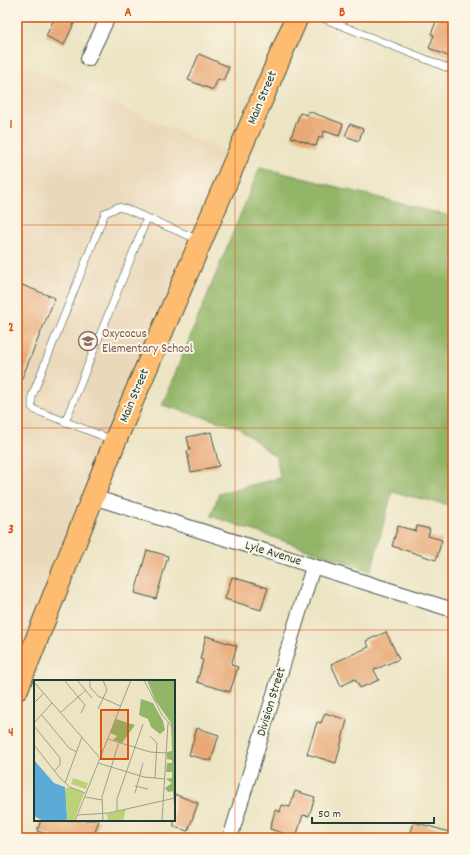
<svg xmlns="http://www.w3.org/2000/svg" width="470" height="855" viewBox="0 0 470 855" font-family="Dekko,sans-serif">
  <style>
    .built { fill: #ead8ba }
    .forest { fill: #93b568; stroke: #59794e }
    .building { fill: #e8a977 }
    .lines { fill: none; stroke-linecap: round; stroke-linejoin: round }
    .service-casing { stroke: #3e5649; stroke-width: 8 }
    .minor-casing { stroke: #3e5649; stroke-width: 16 }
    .trunk-casing { stroke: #3e5649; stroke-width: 24 }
    .service { stroke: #fff; stroke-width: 7 }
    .minor { stroke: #fff; stroke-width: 14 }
    .trunk { stroke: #fdbc6f; stroke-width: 22 }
    .grid { fill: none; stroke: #d45610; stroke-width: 1; stroke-opacity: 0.55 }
    .labels { text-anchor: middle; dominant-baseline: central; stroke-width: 4; stroke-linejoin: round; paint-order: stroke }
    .street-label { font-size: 13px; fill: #1f3d34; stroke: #fcf5e5 }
    .education-label { font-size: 13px; fill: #785e54; stroke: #fcf5e5; text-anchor: start }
    .inset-road { fill: none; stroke: #9aa18a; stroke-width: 1 }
    .view { fill: #d45610; fill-opacity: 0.15; stroke: #d45610; stroke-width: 2 }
    .inset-edge { fill: none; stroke: #1f3d34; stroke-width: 2 }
    .neatline { fill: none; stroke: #d45610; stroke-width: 1.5 }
    .grid-label { font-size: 13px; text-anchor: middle; font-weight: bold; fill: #d45610 }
  </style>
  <rect width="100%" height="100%" fill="#fcf5e5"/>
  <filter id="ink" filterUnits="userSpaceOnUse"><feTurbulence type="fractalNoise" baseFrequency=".025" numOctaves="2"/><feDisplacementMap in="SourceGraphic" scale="8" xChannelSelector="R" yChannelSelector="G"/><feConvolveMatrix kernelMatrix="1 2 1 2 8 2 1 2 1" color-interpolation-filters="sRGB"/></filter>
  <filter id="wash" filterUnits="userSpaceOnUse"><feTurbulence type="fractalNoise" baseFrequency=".012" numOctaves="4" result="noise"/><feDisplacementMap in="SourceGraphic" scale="16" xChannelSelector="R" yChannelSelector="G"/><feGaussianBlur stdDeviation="0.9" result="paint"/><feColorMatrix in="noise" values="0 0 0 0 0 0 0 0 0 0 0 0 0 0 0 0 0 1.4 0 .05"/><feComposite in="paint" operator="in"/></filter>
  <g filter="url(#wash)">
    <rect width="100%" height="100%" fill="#ece4c3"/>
    <path class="built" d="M17,62L237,157L17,689Z"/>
    <path class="forest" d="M260,167L453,217V506L392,492L371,571L211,516L219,493L280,478L277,458L238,427L162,405Z"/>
    <g id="blocks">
      <g class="building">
        <path d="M55,17H77L64,45L46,36Z"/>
        <path d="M438,17H453V50L450,57L429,48L434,35L431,34Z"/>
        <path d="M199,54L229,67L223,81L218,79L213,90L188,80Z"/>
        <path d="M308,111L343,124L339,136L324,131L322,138L319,137L316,146L291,137L300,113L307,115Z"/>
        <path d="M350,124L363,129L359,141L345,136Z"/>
        <path d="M17,283L55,298L17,390Z"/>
        <path d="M211,432L219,466L191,472L187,451L190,450L187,437Z"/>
        <path d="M398,526L416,531L417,526L430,529L428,536L442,540L436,560L392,546Z"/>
        <path d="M147,550L168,556L156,599L135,593Z"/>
        <path d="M232,577L268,588L261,610L225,599Z"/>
        <path d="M386,632L399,659L374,670L379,680L360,688L355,679L341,686L331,664L369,647L366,641Z"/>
        <path d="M206,636L237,646L231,665L238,667L230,692L197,682L203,660L200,659Z"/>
        <path d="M325,713L347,720L336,763L307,754L317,722L321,723Z"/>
        <path d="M197,728L219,735L211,761L189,755Z"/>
        <path d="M295,791L315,797L309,816L303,815L296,837L270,829L275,810L280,812L282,805L290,807Z"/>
        <path d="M174,794L198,803L188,831L174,827Z"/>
        <path d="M41,820H99L93,838H58L37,831Z"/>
        <path d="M414,822L453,833V838H409Z"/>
      </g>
    </g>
  </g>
  <g filter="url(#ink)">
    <use href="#blocks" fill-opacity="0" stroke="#3e5649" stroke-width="1"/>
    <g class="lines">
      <g class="service-casing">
        <g id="service">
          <path d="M320,17L453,70"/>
          <path d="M65,422L147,218"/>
          <path d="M113,440L35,410L32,407V396L105,213L118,207L126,209L199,240"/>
        </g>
      </g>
      <g class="minor-casing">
        <g id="minor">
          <path d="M88,59L108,17"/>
          <path d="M93,497L453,610"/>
          <path d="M230,838L313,567"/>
        </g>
      </g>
      <g class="trunk-casing">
        <path id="trunk" d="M17,689L115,441L297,17"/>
      </g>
      <use href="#service" class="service"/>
      <use href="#minor" class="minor"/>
      <use href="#trunk" class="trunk"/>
    </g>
  </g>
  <path class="grid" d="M235,17V838M17,225H453M17,428H453M17,630H453"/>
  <defs>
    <g id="school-ring" transform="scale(1)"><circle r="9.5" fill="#fcf5e5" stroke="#8d6e63" stroke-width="1.5"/><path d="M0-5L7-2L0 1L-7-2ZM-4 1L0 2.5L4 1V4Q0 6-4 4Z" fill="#8d6e63"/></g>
  </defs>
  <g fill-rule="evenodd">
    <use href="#school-ring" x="88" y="341"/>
  </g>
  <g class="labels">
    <g class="street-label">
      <text transform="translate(263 98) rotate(-67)">Main Street</text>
      <text transform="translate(135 396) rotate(-67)">Main Street</text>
      <text transform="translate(273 554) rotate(17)">Lyle Avenue</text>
      <text transform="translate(272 702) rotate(-73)">Division Street</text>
    </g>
    <g class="education-label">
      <text x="102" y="334">Oxycocus<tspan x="102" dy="15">Elementary School</tspan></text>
    </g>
  </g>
  <g transform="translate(34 680)">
    <rect width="141" height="141" fill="#ece4c3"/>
    <path d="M39,98L54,103L52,109L37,104ZM36,107L50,113L40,141H31L33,127L30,117L32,108ZM92,129L89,141H74L73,134Z" fill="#bad378"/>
    <path d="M113,0H141V141L139,111L134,112L131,108L138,103L132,99L138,98V92H132L133,83H138V80L133,79V72L138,71L137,43L121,20ZM107,19L119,23L129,41L131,50L126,54L117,47L114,39L105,35ZM82,39L101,45L88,63L79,60L83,56L76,53Z" fill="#93b568"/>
    <path d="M0,80L20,103L31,107L33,138L31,141H9L0,136Z" fill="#5cabd6"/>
    <path class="inset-road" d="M30,0L51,25L47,33M43,0L58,18M56,0V7L64,16L86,26M110,0L128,35L141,50M0,2L65,77M0,23L10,13M64,29L73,10L69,0M27,32L52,10M7,34L35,68L43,72M0,43L18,23M0,46L26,78V85L20,91M116,56L123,63L121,98M74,59L116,72L133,73M0,65L26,98L36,107L51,113M64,83L110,97L131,99M31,103L48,57M101,106L114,109M101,113L109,83M51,117L68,120M83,131V119L109,44M44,135L75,133L141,118M41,141L97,0M69,141L68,117L85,62M128,141L134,43"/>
    <path class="view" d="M67,30H94V79H67Z"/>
    <rect width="141" height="141" class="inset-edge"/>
  </g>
  <rect width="470" height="855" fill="none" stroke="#fcf5e5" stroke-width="44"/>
  <path d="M312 817v6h122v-6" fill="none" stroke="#1f3d34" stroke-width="2"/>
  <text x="318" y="817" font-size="12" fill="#1f3d34" stroke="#fcf5e5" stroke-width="3" paint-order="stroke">50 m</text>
  <rect x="22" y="22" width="426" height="811" class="neatline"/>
  <g class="grid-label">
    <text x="128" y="16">A</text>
    <text x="342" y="16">B</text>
    <text x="11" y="128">1</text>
    <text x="11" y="331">2</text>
    <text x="11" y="533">3</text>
    <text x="11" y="736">4</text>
  </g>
</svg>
